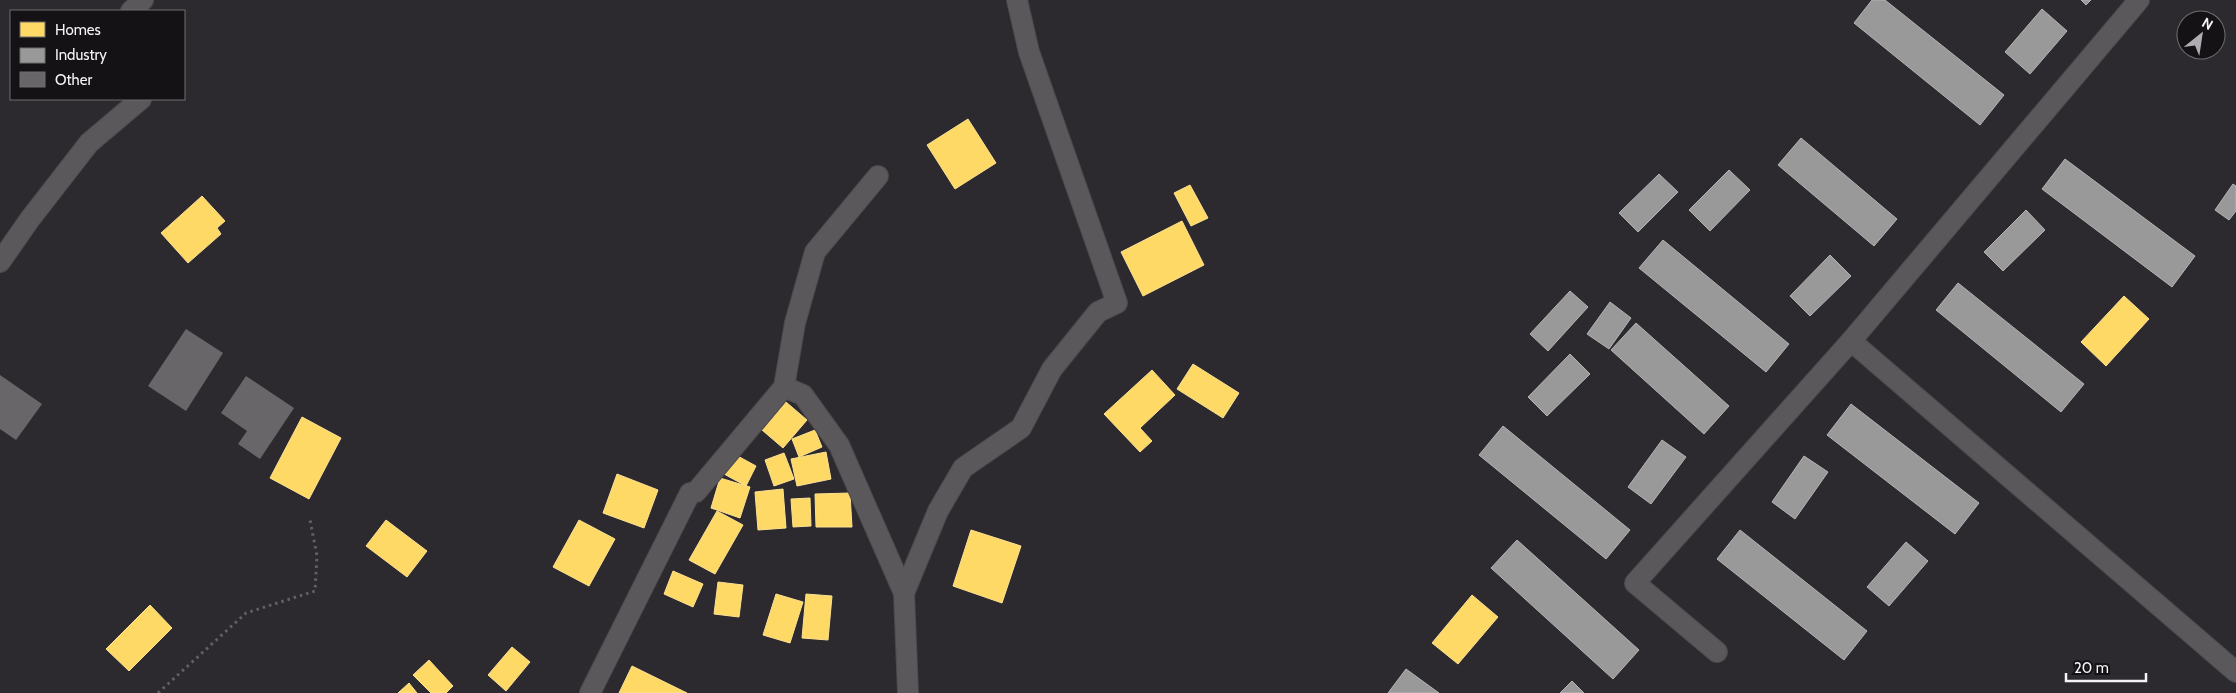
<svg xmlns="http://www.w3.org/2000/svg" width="2236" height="693" viewBox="0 0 2236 693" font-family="Cabin,sans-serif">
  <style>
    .homes { fill: #ffd966; stroke: #fce192 }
    .industry { fill: #999; stroke: #b5b4b5 }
    .building { fill: #686669 }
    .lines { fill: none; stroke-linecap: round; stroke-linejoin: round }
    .street-casing { stroke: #4a494b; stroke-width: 22 }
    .path { stroke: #626064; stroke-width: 3; stroke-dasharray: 2.5 4; stroke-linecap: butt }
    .street { stroke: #5a585b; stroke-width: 20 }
  </style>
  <rect width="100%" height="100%" fill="#2c2a2e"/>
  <g class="homes">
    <path d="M968,119L996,163L955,189L927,145Z"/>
    <path d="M1190,185L1208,218L1191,226L1174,193Z"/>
    <path d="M202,196L225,221L217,228L221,234L188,263L161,233Z"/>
    <path d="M1182,221L1204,265L1143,296L1121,252Z"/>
    <path d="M2124,296L2149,319L2106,366L2081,342Z"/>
    <path d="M1193,364L1239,393L1223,418L1177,389Z"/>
    <path d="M1152,370L1175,395L1140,428L1152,441L1140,452L1104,414Z"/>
    <path d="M786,402L807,420L783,448L762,430Z"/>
    <path d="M302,417L341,438L309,499L270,478Z"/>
    <path d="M815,430L822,447L799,457L792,439Z"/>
    <path d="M826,452L831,479L797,486L791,459Z"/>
    <path d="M784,453L794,479L774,486L765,460Z"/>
    <path d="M734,454L756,466L746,486L724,474Z"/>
    <path d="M617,474L658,490L644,528L603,513Z"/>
    <path d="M720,478L750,487L740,518L711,508Z"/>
    <path d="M783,489L786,528L758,530L755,492Z"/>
    <path d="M850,493L852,527H816L815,494Z"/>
    <path d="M810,498L811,526L793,527L791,499Z"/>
    <path d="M717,511L743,525L715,574L689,560Z"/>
    <path d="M386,520L427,551L407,577L366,546Z"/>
    <path d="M579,520L615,539L589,586L553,567Z"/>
    <path d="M971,530L1021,546L1002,603L953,586Z"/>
    <path d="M673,571L703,584L693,607L664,594Z"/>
    <path d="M718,582L743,585L739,617L714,614Z"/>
    <path d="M776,594L803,602L790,643L763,635Z"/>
    <path d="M806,594L832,596L828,640L802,638Z"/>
    <path d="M1472,595L1498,617L1458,664L1432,643Z"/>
    <path d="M150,605L172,628L129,671L106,649Z"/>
    <path d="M512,647L530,662L506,691L488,675Z"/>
    <path d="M429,660L453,686L446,693H431L413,675Z"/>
    <path d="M632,666L687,693H619Z"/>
    <path d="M409,683L417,693H398Z"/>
  </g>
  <g class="industry">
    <path d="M1872,0H1885L2004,95L1980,125L1854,23Z"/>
    <path d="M2081,0H2091L2086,5Z"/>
    <path d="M2042,9L2067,31L2030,74L2005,52Z"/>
    <path d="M1801,138L1897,219L1874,246L1778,165Z"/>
    <path d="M2065,159L2195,256L2172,287L2042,189Z"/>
    <path d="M1729,170L1750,190L1710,231L1689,210Z"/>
    <path d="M1659,174L1678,192L1638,232L1619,213Z"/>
    <path d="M2233,184L2236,186V211L2229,220L2215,210Z"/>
    <path d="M2026,210L2045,230L2003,271L1984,252Z"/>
    <path d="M1663,240L1789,344L1766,372L1639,268Z"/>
    <path d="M1830,255L1851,276L1810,316L1790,296Z"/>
    <path d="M1958,283L2084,384L2061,412L1936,310Z"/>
    <path d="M1570,291L1588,307L1548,351L1530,334Z"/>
    <path d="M1610,302L1631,318L1609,349L1587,334Z"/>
    <path d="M1636,323L1729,406L1704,434L1611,350Z"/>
    <path d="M1570,354L1590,374L1547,416L1528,397Z"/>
    <path d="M1851,404L1979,503L1955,534L1827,435Z"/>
    <path d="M1503,426L1630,530L1606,559L1479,455Z"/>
    <path d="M1662,440L1686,457L1651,504L1628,487Z"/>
    <path d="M1804,456L1828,472L1795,519L1772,502Z"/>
    <path d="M1740,530L1867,631L1844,660L1717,559Z"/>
    <path d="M1517,540L1639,650L1613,679L1491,568Z"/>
    <path d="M1906,542L1928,561L1889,606L1867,587Z"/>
    <path d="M1406,669L1439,693H1388Z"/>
    <path d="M1572,681L1584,693H1560Z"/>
  </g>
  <g class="building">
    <path d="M186,329L223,353L186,411L148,386Z"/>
    <path d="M0,375L42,404L16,440L0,429Z"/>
    <path d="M246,376L294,408L260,459L238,444L247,431L221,413Z"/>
  </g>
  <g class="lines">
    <g class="street-casing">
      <g id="street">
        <path d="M131,11L143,0"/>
        <path d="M0,262L30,219L89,143L141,99"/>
        <path d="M1851,341L2236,672"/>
        <path d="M784,387L803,395L839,445L904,593"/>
        <path d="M1717,652L1635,583L1851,341L2139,0"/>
        <path d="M590,693L690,493L696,492L784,387L795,323L815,252L878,176"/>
        <path d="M908,693L904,593L938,511L963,468L1021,428L1052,369L1098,312L1117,303L1029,52L1017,0"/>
      </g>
    </g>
    <path class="path" d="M158,693L246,613L315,591L317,556L310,520"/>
    <use href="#street" class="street"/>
  </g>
  <rect x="10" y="10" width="175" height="90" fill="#141215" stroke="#6e6c6f"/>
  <rect x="20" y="22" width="25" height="15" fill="#ffd966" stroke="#6e6c6f"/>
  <text x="55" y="35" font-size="15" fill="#f6f3f7">Homes</text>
  <rect x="20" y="48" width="25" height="15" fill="#999999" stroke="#6e6c6f"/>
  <text x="55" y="60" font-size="15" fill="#f6f3f7">Industry</text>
  <rect x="20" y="72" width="25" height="15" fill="#686669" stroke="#6e6c6f"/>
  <text x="55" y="85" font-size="15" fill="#f6f3f7">Other</text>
  <g transform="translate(2201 35) rotate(30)"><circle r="24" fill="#141215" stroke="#6e6c6f"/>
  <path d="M0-4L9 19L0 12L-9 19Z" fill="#afadb1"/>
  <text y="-8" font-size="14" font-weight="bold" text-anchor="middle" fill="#f6f3f7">N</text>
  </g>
  <path d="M2066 673v8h80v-8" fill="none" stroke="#f6f3f7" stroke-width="2.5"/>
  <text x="2074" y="673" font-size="15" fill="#f6f3f7" stroke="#141215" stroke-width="4" paint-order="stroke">20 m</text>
</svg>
